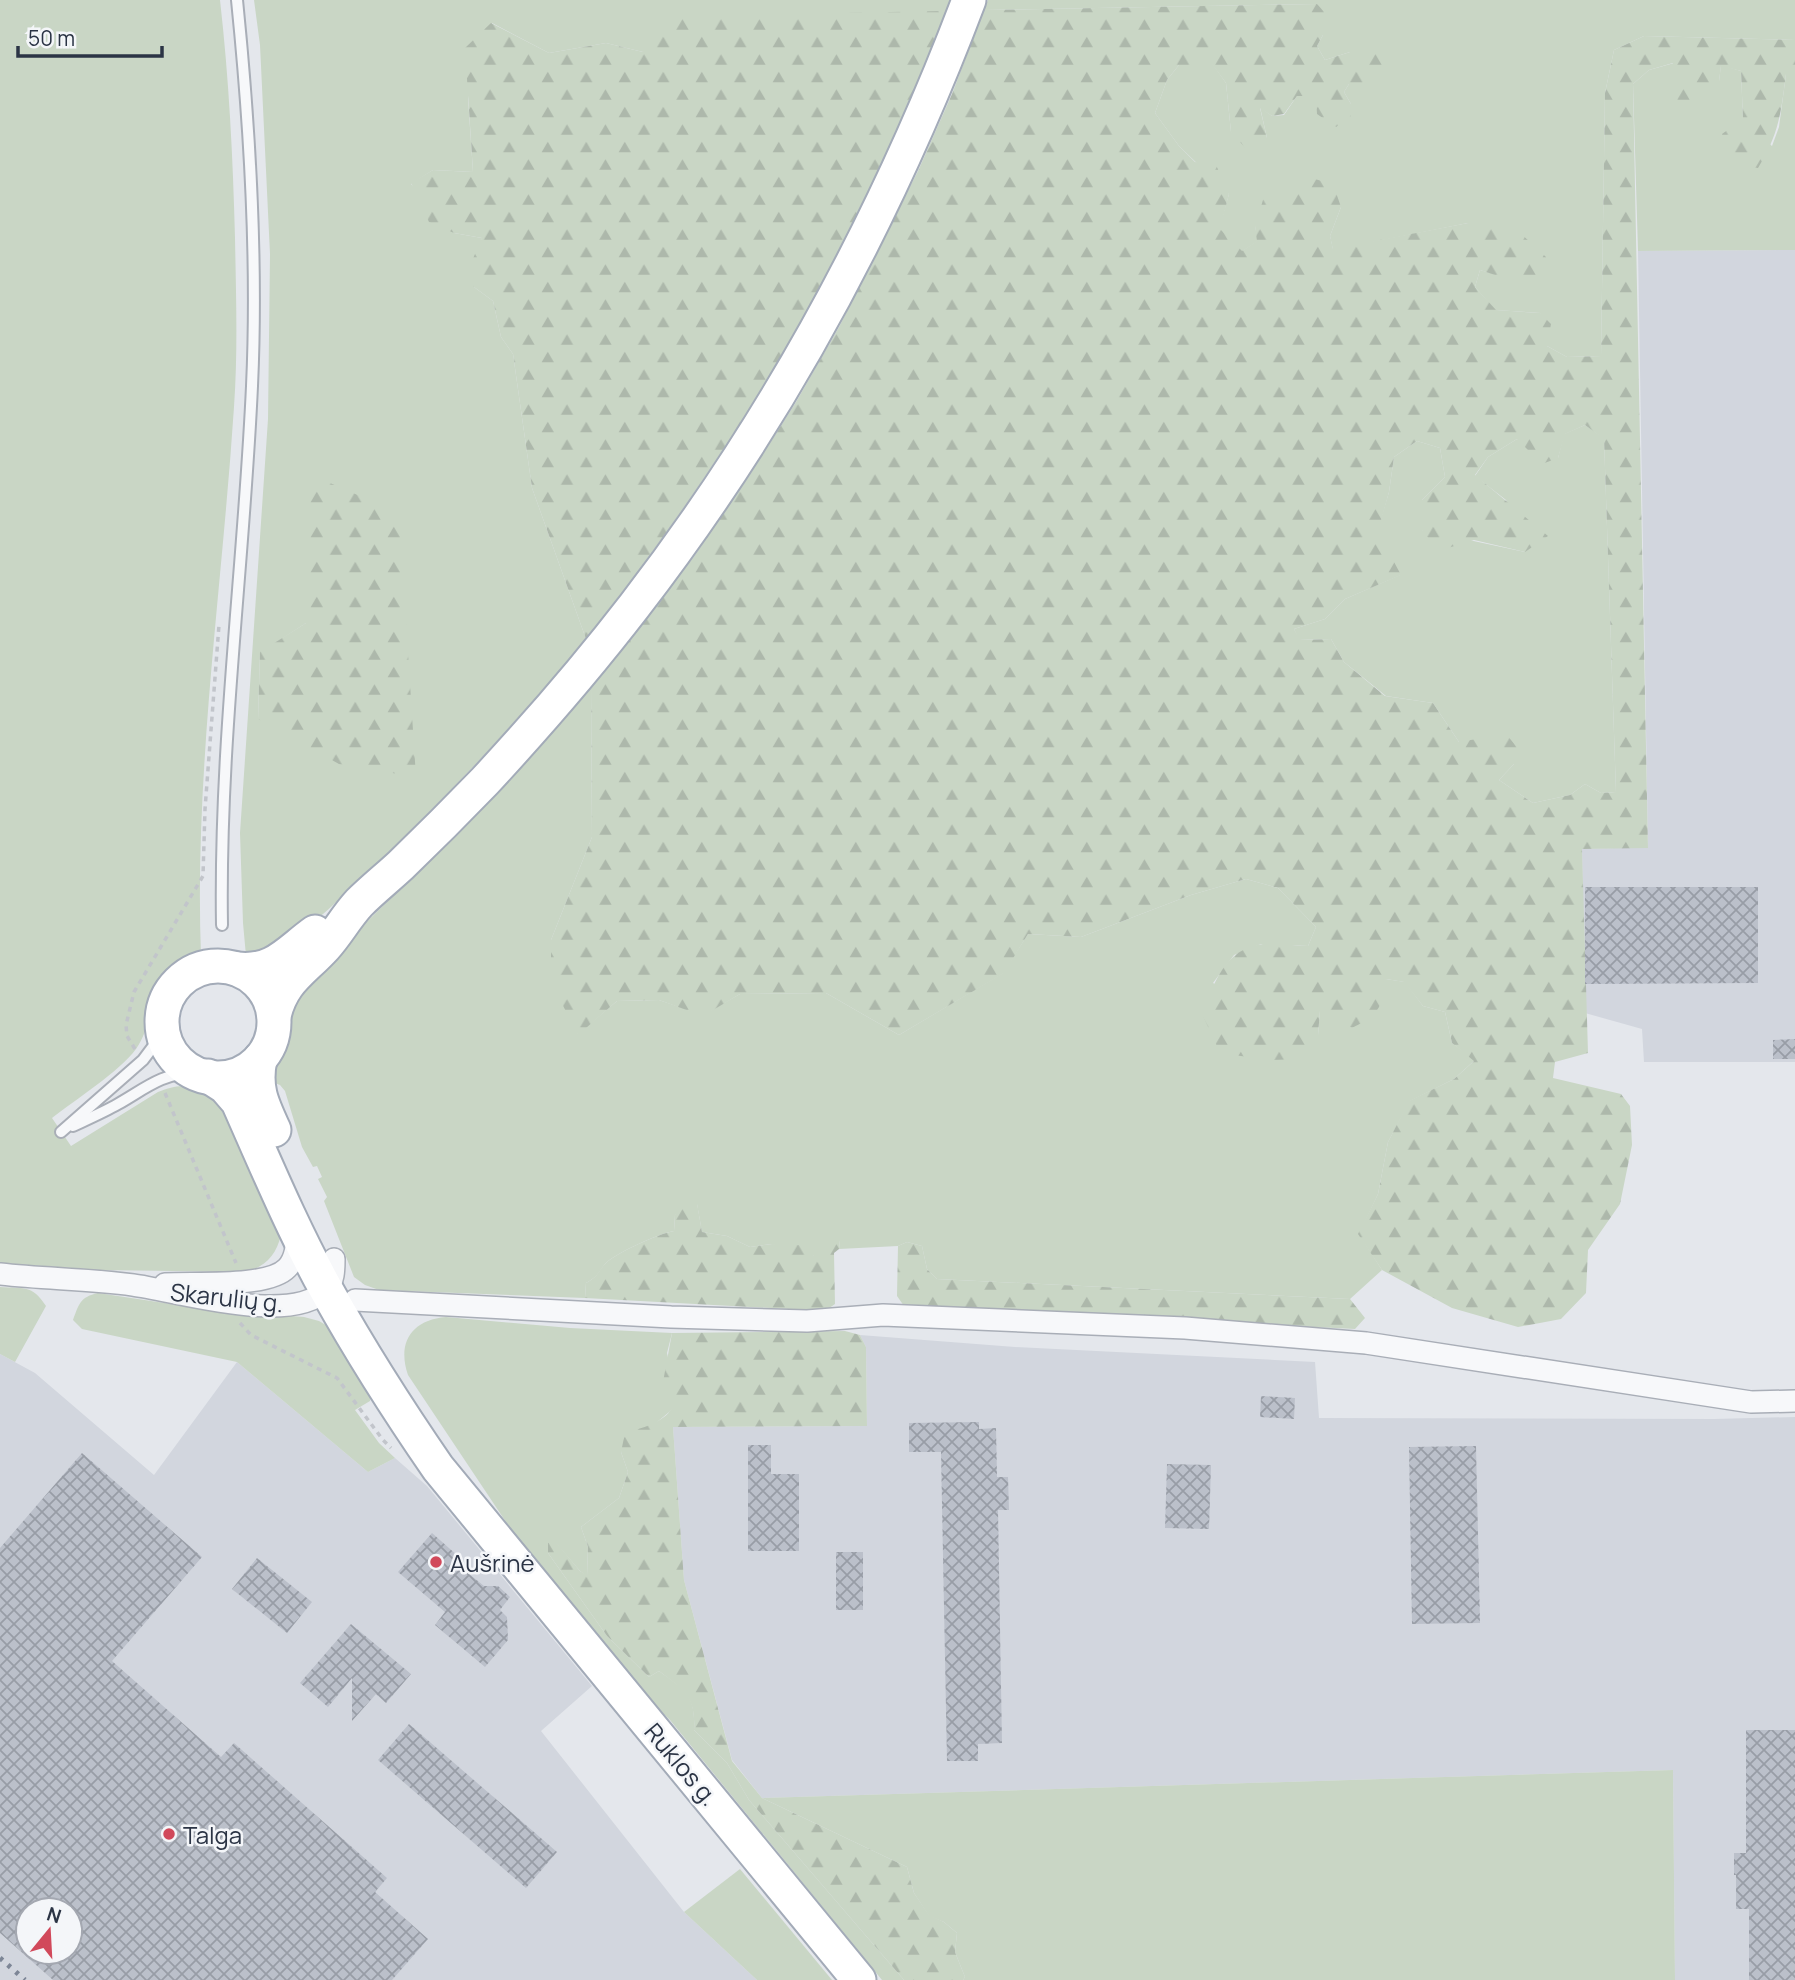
<svg xmlns="http://www.w3.org/2000/svg" width="1795" height="1980" viewBox="0 0 1795 1980" font-family="Manrope,sans-serif">
  <style>
    .built { fill: #d2d6de; fill-rule: evenodd }
    .green { fill: #c9d6c5; fill-rule: evenodd }
    .forest { fill: url(#forest-firs); fill-rule: evenodd }
    .building { fill: url(#building-cross-hatch); fill-rule: evenodd }
    .lines { fill: none; stroke-linecap: round; stroke-linejoin: round }
    .service-casing { stroke: #a9aeb7; stroke-width: 14 }
    .minor-casing { stroke: #a9aeb7; stroke-width: 24 }
    .primary-casing { stroke: #a3abb8; stroke-width: 37 }
    .path { stroke: #c2c5cb; stroke-width: 3.5; stroke-dasharray: 5 5; stroke-linecap: butt }
    .service { stroke: #f7f8fa; stroke-width: 10 }
    .minor { stroke: #f7f8fa; stroke-width: 21 }
    .primary { stroke: #fff; stroke-width: 33 }
    .rail { stroke: #7d8696; stroke-width: 5; stroke-dasharray: 3.5 7; stroke-linecap: butt }
    .poi-dot { fill: #d1495b; stroke: #f4f6f9; stroke-width: 2.5 }
    .labels { text-anchor: middle; dominant-baseline: central; stroke-width: 5; stroke-linejoin: round; paint-order: stroke }
    .street-label { font-size: 24px; fill: #2b3445; stroke: #f4f6f9 }
    .poi-label { font-size: 24px; fill: #2b3445; stroke: #f4f6f9; text-anchor: start }
  </style>
  <defs>
    <pattern id="forest-firs" width="22" height="20" patternUnits="userSpaceOnUse" patternTransform="scale(1.75)"><rect width="22" height="20" fill="#c9d6c5"/><path d="M5 1l3.5 6h-7zM16 11l3.5 6h-7z" fill="#adb8ab"/></pattern>
    <pattern id="building-cross-hatch" width="8" height="8" patternUnits="userSpaceOnUse" patternTransform="scale(1.75)"><rect width="8" height="8" fill="#bbc0ca"/><path d="M0 0l8 8M0 8l8-8" fill="none" stroke="#989da6"/></pattern>
  </defs>
  <rect width="100%" height="100%" fill="#e4e7ec"/>
  <g class="built">
    <path d="M1795,250V1062H1644L1642,1029L1585,1013L1582,849L1648,847L1638,251Z"/>
    <path d="M860,1335L1015,1347L1315,1362L1319,1418L1714,1419L1795,1417V1980H1675L1673,1770L762,1798L732,1760L684,1580L673,1427L867,1426L866,1347Z"/>
    <path d="M0,1354L35,1373L154,1475L237,1362L368,1472L395,1458L427,1486L592,1686L541,1731L684,1912L757,1980H0ZM28,1910H70V1952H28Z"/>
  </g>
  <g class="green">
    <path d="M0,0H220C229,79 233,158 235,238C236,294 238,351 234,407C222,590 194,773 201,956C178,964 159,979 152,1004C148,1020 146,1035 136,1049C120,1071 75,1100 52,1118L71,1146L158,1092C189,1079 203,1089 225,1112L281,1235C276,1255 267,1265 247,1272L100,1270L0,1263Z"/>
    <path d="M254,0H951L948,11L643,52L606,43L549,53L492,23L468,98L473,172L433,170L411,184L454,233L482,238L474,287L493,301L501,337L513,354L532,488L586,639C520,719 450,794 375,865C347,892 311,929 277,947C268,952 256,953 246,956L243,923L240,833L268,419L270,254L260,45ZM306,623L258,719L260,653Z"/>
    <path d="M988,0H1795V40L1644,36L1614,50L1605,93L1601,356L1567,357L1547,346L1540,313L1495,310L1475,287L1480,270L1501,276L1468,223L1333,250L1330,236L1341,207L1255,226L1258,241L1241,252L1219,229L1229,194L1179,146L1155,113L1167,80L1179,65L1212,63L1226,83L1231,132L1267,138L1260,107L1272,116L1284,115L1297,96H1316L1351,104L1344,92L1349,84L1350,52L1325,60L1317,46L1323,35L1317,4L984,10Z"/>
    <path d="M1674,63L1719,81L1721,65L1741,71L1743,119L1772,146L1779,127L1786,74H1795V250L1638,251L1633,84L1649,70Z"/>
    <path d="M1585,425L1604,438L1616,792L1601,793L1585,784L1570,795L1533,803L1499,780L1514,764L1459,742L1433,703L1386,696L1344,662L1331,639L1299,640L1294,629L1325,619L1345,599L1400,575L1377,532L1389,492L1394,457L1417,441L1440,448L1445,477L1422,500V530L1525,552L1506,500L1475,476L1488,457L1517,439L1558,458L1564,434Z"/>
    <path d="M591,688L592,837L551,940L578,1034L617,1001L659,1000L703,1015L740,994L826,993L899,1035L1003,973L1028,934L1081,937L1191,895L1246,879L1278,888L1316,927L1308,946L1261,944L1234,955L1213,983L1318,1035L1320,1010L1386,979L1405,982L1423,1006L1445,1012L1452,1043L1475,1060L1454,1079L1410,1101L1388,1142L1378,1194L1359,1234L1382,1270L1350,1299L937,1279L927,1269L922,1246L907,1242L898,1246L839,1249L840,1240L820,1256H814L772,1244L750,1247L727,1236L702,1232L697,1204L675,1215L674,1231C658,1234 618,1252 606,1263C598,1272 599,1276 586,1283L585,1298L379,1290L365,1285L354,1277L324,1201L327,1197L318,1179L322,1177L317,1166L313,1167L302,1147L285,1091L280,1085L272,1082V1066L282,1041L288,1013L304,983L476,815Z"/>
    <path d="M0,1287C23,1289 32,1284 46,1306L15,1362L0,1354Z"/>
    <path d="M98,1293L204,1309L304,1317L319,1321L331,1328L371,1394L370,1401L355,1410L379,1443L395,1458L368,1472L237,1362L82,1329L73,1320C79,1304 80,1297 98,1293Z"/>
    <path d="M446,1317L570,1328L672,1333L667,1353L677,1399L674,1408L621,1452L628,1472L619,1498L581,1527L588,1547L587,1576L580,1571L555,1542L548,1553L607,1636L649,1677L659,1671C685,1690 696,1695 694,1730L727,1763L749,1800L904,1980H882L670,1720L628,1679L528,1555L408,1375C397,1343 411,1320 446,1317Z"/>
    <path d="M1673,1770L1675,1980H963L965,1977L955,1952L957,1933L944,1922L929,1916L914,1893L907,1867L762,1798Z"/>
    <path d="M740,1869L832,1980H757L684,1912Z"/>
  </g>
  <g class="forest">
    <path d="M1317,4L1327,15L1323,35L1317,46L1325,60L1350,52L1395,49L1396,70L1382,82L1349,84L1344,92L1351,104V116L1336,127L1317,114L1316,96H1297L1284,114L1272,116L1260,108L1267,138L1261,152L1250,153L1231,132L1226,83L1212,64L1196,74L1179,65L1167,80L1155,113L1179,146L1195,162L1216,165L1229,194L1220,229L1242,251L1257,241L1255,226L1263,200L1311,178L1333,184L1341,207L1330,236L1333,249L1468,223L1514,227L1546,257L1545,278L1528,286L1480,270L1475,287L1496,310L1540,313L1551,324L1547,346L1567,357L1601,356L1605,93L1614,50L1644,36L1795,40V74H1786C1781,113 1779,134 1758,168L1731,164L1722,134L1743,119L1741,71L1721,66L1719,81L1710,102L1692,110L1675,98L1673,63L1649,70L1633,84L1648,848L1582,849L1588,1053L1555,1062L1553,1078L1621,1094L1630,1106L1632,1145L1620,1204L1588,1250L1586,1293L1561,1319L1518,1327L1452,1308L1382,1270L1358,1234L1378,1194L1388,1142L1409,1101L1454,1079L1474,1061L1452,1043L1445,1012L1423,1006L1404,982L1386,979C1381,1008 1381,1013 1352,1028L1320,1011L1318,1035L1305,1059L1269,1060L1220,1053L1203,1016C1212,985 1225,948 1263,944C1277,942 1293,946 1308,946L1316,927L1278,888L1246,879L1191,895L1081,937L1028,934L1004,973L899,1035L826,993L740,994L703,1016L659,1000L617,1001L578,1035L551,982V940L592,837L591,688L693,558L747,479L796,402L839,327L918,171L952,94L984,10ZM1585,425L1604,439L1616,792L1601,793L1585,784L1570,795L1533,803L1499,780L1514,764L1521,752L1506,734L1459,742L1433,703L1385,696L1344,662L1331,639L1300,640L1294,629L1325,619L1345,599L1401,575L1378,532L1389,492L1394,457L1417,441L1440,448L1445,477L1422,500V530L1438,551L1474,540L1525,552L1548,536L1475,475L1488,457L1517,439L1542,464L1558,458L1565,434Z"/>
    <path d="M948,11C916,88 885,165 847,239C773,381 685,514 586,639L532,488L513,354L501,337L493,301L474,287L468,270L482,238L454,233L429,222L411,183L433,170L473,172L465,48L491,23L549,53L606,43L643,52L665,16Z"/>
    <path d="M307,473L399,513L416,777L339,764L258,719L260,652L306,623Z"/>
    <path d="M697,1203L702,1232L727,1236L750,1247L772,1244L799,1245L814,1256H819C820,1247 819,1242 828,1236L840,1240L839,1249L834,1253L835,1304L825,1311L585,1298L586,1283C599,1276 597,1272 606,1263C618,1252 658,1234 674,1231L675,1215L680,1205Z"/>
    <path d="M907,1242L922,1246L927,1269L937,1279L1350,1299L1365,1318L1355,1329L904,1306L897,1296L898,1246Z"/>
    <path d="M845,1331L860,1335L866,1347L867,1426L673,1427L684,1580L732,1761L762,1798L907,1867L914,1893L929,1915L944,1922L957,1933L955,1952L965,1977L963,1980H904L749,1800L727,1763L694,1730C696,1697 684,1690 659,1671L649,1677L607,1636L548,1553V1543L555,1541L580,1571L587,1575L588,1547L581,1527L619,1498L628,1472L621,1452L625,1433C645,1427 671,1421 676,1399L663,1382L672,1333Z"/>
  </g>
  <g class="building">
    <path d="M1585,887H1758V983L1585,984Z"/>
    <path d="M1795,1039V1059H1773V1040Z"/>
    <path d="M1261,1396L1295,1398L1294,1419L1260,1417Z"/>
    <path d="M979,1422V1429L996,1428L997,1477H1008L1009,1510H998L1002,1743L978,1744V1761H947L941,1452H909V1423Z"/>
    <path d="M748,1445H771V1474H799V1551H748Z"/>
    <path d="M1476,1446L1480,1623L1412,1624L1409,1447Z"/>
    <path d="M82,1453L202,1557L112,1661L221,1757L234,1743L387,1878L375,1892L428,1939L392,1980H53L0,1933V1548ZM28,1910H70V1952H28Z"/>
    <path d="M1167,1464L1211,1465L1209,1529L1165,1528Z"/>
    <path d="M432,1533L467,1564L463,1569L484,1586H498L510,1597L500,1610L507,1617L508,1640L485,1667L435,1625L445,1612L398,1572Z"/>
    <rect x="836" y="1552" width="27" height="58"/>
    <path d="M257,1558L312,1602L287,1633L232,1589Z"/>
    <path d="M351,1624L411,1674L386,1703L376,1694L352,1721V1678L328,1707L300,1683Z"/>
    <path d="M409,1724L557,1852L526,1888L378,1760Z"/>
    <path d="M1746,1730H1795V1980H1749V1909H1736V1875H1734V1853H1746Z"/>
  </g>
  <g class="lines">
    <g class="service-casing">
      <g id="service">
        <path d="M222,925C219,744 244,565 252,386C258,257 250,128 237,0"/>
        <path d="M73,1126C88,1119 104,1112 118,1104C146,1088 161,1074 194,1072"/>
        <path d="M61,1132L143,1060L155,1044L162,1025"/>
      </g>
    </g>
    <g class="minor-casing">
      <g id="minor">
        <path d="M0,1274C44,1279 89,1279 133,1285C178,1291 290,1326 326,1290C334,1282 334,1269 334,1259"/>
        <path d="M165,1284C194,1282 268,1288 287,1268C296,1259 297,1245 297,1233"/>
        <path d="M355,1300L671,1317L807,1321L883,1315L1185,1328L1366,1343L1751,1402L1795,1401"/>
      </g>
    </g>
    <g class="primary-casing">
      <g id="primary">
        <circle cx="218" cy="1022" r="56"/>
        <path d="M237,969C274,973 287,952 315,932"/>
        <path d="M274,1016C282,981 302,972 325,947C337,934 346,917 359,903C372,890 387,878 401,865C429,838 457,810 485,781C537,725 588,666 635,605C777,421 887,217 969,0"/>
        <path d="M260,1059C254,1088 262,1104 274,1130"/>
        <path d="M208,1076L225,1087L238,1102C266,1165 293,1230 327,1291C361,1352 398,1410 438,1468L859,1980"/>
      </g>
    </g>
    <g class="path">
      <path d="M135,1049L127,1036L126,1025L134,992L203,876L205,809L219,625"/>
      <path d="M165,1093L236,1263"/>
      <path d="M240,1323L251,1335L337,1378L383,1440L391,1448"/>
    </g>
    <use href="#service" class="service"/>
    <use href="#minor" class="minor"/>
    <use href="#primary" class="primary"/>
    <path class="rail" d="M0,1958L25,1980"/>
  </g>
  <g class="poi-dot">
    <circle cx="436" cy="1562" r="7"/>
    <circle cx="169" cy="1834" r="7"/>
  </g>
  <g class="labels">
    <g class="street-label">
      <text transform="translate(227 1297) rotate(6)">Skarulių g.</text>
      <text transform="translate(682 1764) rotate(50)">Ruklos g.</text>
    </g>
    <g class="poi-label">
      <text x="450" y="1562">Aušrinė</text>
      <text x="183" y="1834">Talga</text>
    </g>
  </g>
  <g transform="translate(49 1931) rotate(18)"><circle r="33" fill="#f4f6f9" stroke="#a4a8b1" stroke-width="2"/>
  <path d="M0-5L12 26L0 18L-12 26Z" fill="#d1495b"/>
  <text y="-10" font-size="19" font-weight="bold" text-anchor="middle" fill="#2b3445">N</text>
  </g>
  <path d="M18 46v10h144v-10" fill="none" stroke="#2b3445" stroke-width="3.5"/>
  <text x="28" y="46" font-size="21" fill="#2b3445" stroke="#f4f6f9" stroke-width="5" paint-order="stroke">50 m</text>
</svg>
